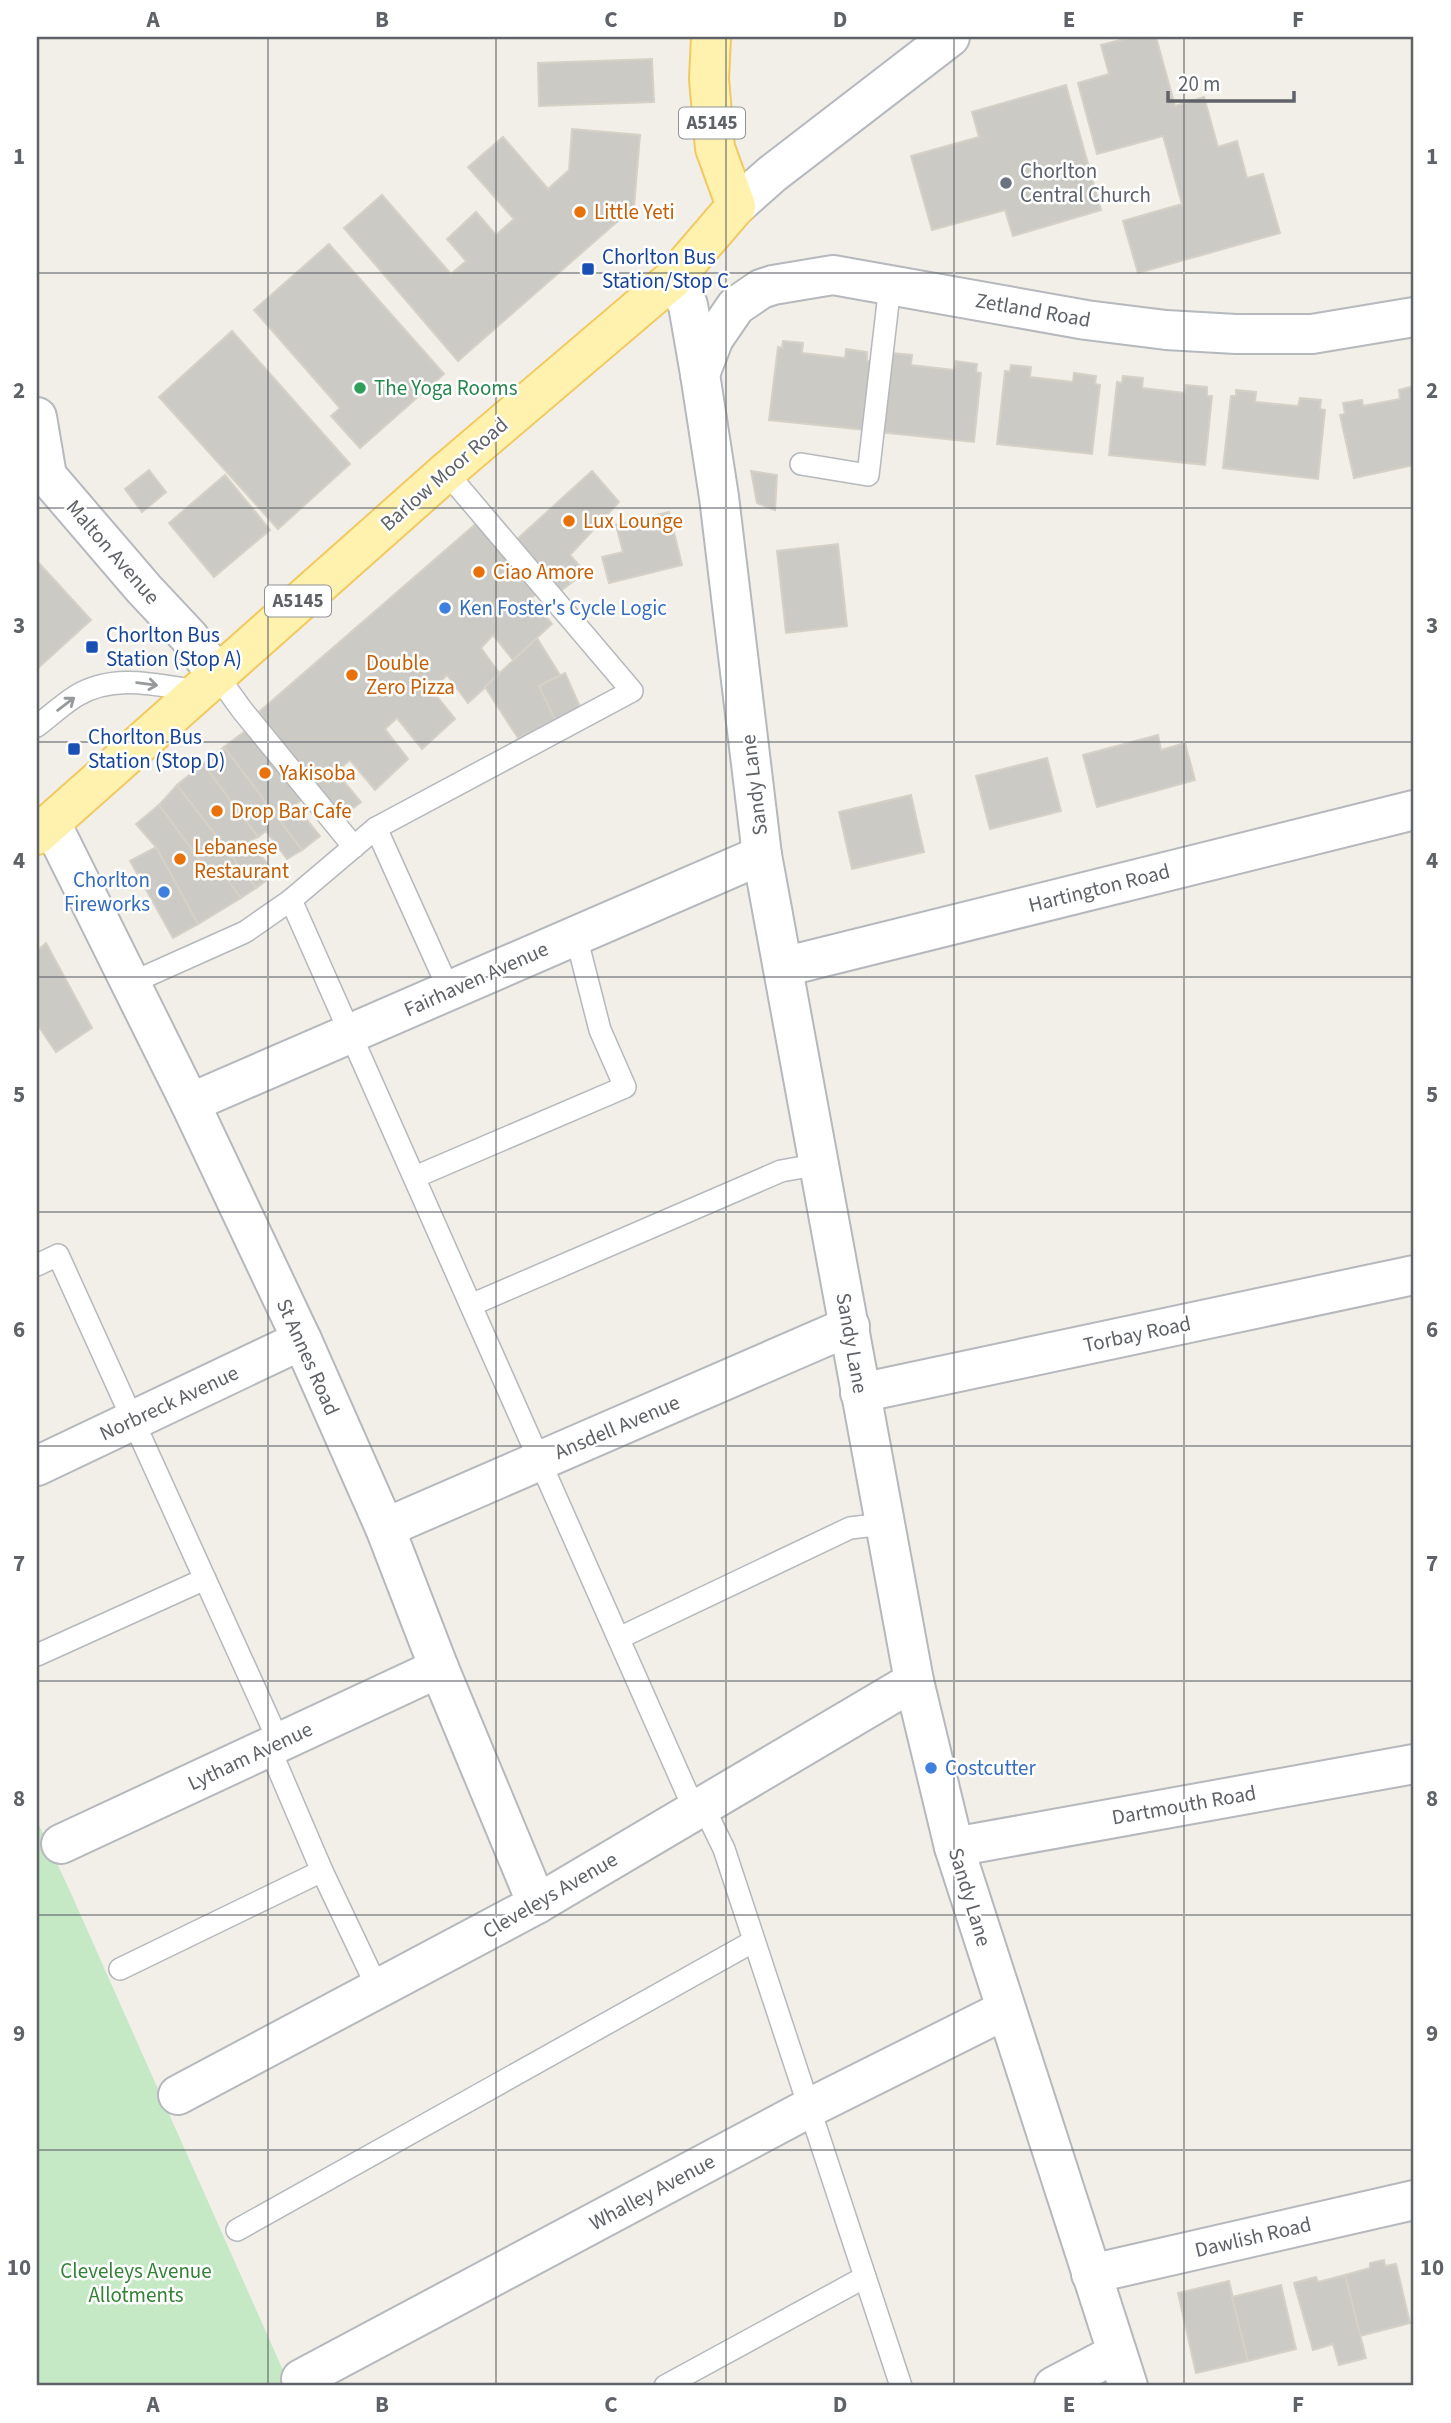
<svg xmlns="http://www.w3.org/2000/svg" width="1451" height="2423" viewBox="0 0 1451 2423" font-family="'Source Sans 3',sans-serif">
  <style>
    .green { fill: #c5e8c5 }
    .building { fill: #cccac5; stroke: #d6d1c6; stroke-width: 2 }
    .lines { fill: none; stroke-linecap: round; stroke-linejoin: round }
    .service-casing { stroke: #b5b8bc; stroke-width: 24 }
    .minor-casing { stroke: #b5b8bc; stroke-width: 42 }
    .tertiary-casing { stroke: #b5b8bc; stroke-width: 42 }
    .secondary-casing { stroke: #b6babf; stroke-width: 42 }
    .primary-casing { stroke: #f2c960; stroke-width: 42 }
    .service { stroke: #fff; stroke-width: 21 }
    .minor { stroke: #fff; stroke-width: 38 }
    .tertiary { stroke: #fff; stroke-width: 38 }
    .secondary { stroke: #fff; stroke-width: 38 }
    .primary { stroke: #fff2af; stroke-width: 38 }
    .oneway { stroke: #979a9d }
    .grid { fill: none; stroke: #5f6368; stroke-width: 2; stroke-opacity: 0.55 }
    .worship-dot { fill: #6b7280; stroke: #fff; stroke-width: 2.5 }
    .food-dot { fill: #e8710a; stroke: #fff; stroke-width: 2.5 }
    .transit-dot { fill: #1a4fb4; stroke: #fff; stroke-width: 2.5 }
    .leisure-dot { fill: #2e9e5b; stroke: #fff; stroke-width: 2.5 }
    .shop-dot { fill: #3f7fe0; stroke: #fff; stroke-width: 2.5 }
    .labels { text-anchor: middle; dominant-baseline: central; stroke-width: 5; stroke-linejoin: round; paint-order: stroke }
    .shield { fill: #fff; stroke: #8f9295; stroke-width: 2 }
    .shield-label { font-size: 19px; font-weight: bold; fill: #5f6368 }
    .worship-label { font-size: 21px; fill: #5b616d; stroke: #fff; text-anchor: start }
    .food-label { font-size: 21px; fill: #c56008; stroke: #fff; text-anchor: start }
    .transit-label { font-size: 21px; fill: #164399; stroke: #fff; text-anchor: start }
    .street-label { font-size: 21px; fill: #5f6368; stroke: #fff }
    .leisure-label { font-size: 21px; fill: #27864d; stroke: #fff; text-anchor: start }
    .shop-label { font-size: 21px; fill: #366cbe; stroke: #fff; text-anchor: start }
    .park-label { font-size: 21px; fill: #348238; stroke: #fff }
    .neatline { fill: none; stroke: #5f6368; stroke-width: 2.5 }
    .grid-label { font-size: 23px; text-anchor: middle; font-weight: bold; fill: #5f6368 }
  </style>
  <rect width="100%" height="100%" fill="#f1efe8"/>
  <path class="green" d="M37,1821L69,1889L290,2386H37Z"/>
  <g class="building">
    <path d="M1132,37H1156L1175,106L1204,97L1218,147L1237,141L1247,178L1263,174L1280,233L1138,273L1123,221L1182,204L1163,136L1097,154L1078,83L1109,74L1101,45Z"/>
    <path d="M652,59L654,102L539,106L538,63Z"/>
    <path d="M1066,85L1101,210L1013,236L1005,210L932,230L911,156L979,137L972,112Z"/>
    <path d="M572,129L640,135L634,207L458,361L344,228L382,195L451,274L466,261L447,239L476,212L496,235L514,219L468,167L503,137L548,189L569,170Z"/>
    <path d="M329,244L444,374L360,448L331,416L340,408L254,310Z"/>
    <path d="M232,331L350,464L278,529L159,397Z"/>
    <path d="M783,341L803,343L802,353L845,358L846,349L867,352V361H872L865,430L769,420L778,347L782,348Z"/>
    <path d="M892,353L912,355L911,365L954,370L956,361L977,364L976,372L981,373L974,442L879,432Z"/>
    <path d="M1011,365L1031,367L1030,377L1073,382L1074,373L1096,376L1095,384L1100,385L1092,454L997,444L1005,371L1010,372Z"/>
    <path d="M1123,376L1143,378L1142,388L1185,393L1186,385L1207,387V396H1212L1205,465L1109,455L1117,382L1122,383Z"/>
    <path d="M1414,386V465L1354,478L1340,415L1345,414L1343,403L1362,400L1363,406L1400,399L1399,390Z"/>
    <path d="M1236,390L1256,392L1255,402L1298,406L1300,398L1321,400L1320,409L1325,410L1318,479L1223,468L1231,396H1236Z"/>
    <path d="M149,470L166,492L142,512L125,489Z"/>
    <path d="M592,471L619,502L570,555L585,572L558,593L515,541Z"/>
    <path d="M751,471L777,475L775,510L757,503Z"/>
    <path d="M225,475L270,530L214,577L169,523Z"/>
    <path d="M669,512L682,565L609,583L602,557L623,552L616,525Z"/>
    <path d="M478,522L540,591L531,598L552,624L513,660L493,635L481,648L500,674L468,703L447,675L432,690L455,719L422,749L397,718L385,729L408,759L375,790L350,760L336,772L361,802L340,818L259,712Z"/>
    <path d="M838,544L847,626L786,633L777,551Z"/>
    <path d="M37,561L91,620L37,669Z"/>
    <path d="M537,638L560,675L539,686L556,721L518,738L485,687Z"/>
    <path d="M565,673L581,709L556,721L539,686Z"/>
    <path d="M252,726L305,798L295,805L320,836L302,850L224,747Z"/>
    <path d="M1158,735L1161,750L1185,743L1195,780L1097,807L1083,755Z"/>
    <path d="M224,747L302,850L287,859L266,831L258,837L203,764Z"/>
    <path d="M1047,758L1061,811L990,829L976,776Z"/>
    <path d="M203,764L258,837L250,841L275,874L256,888L177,785Z"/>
    <path d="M177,785L256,888L241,898L220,870L212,877L159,805Z"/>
    <path d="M911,795L924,852L852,869L839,812Z"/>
    <path d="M159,805L212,877L220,870L241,898L198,924L156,847L136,824Z"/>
    <path d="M156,847L198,924L173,938L130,861Z"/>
    <path d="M46,943L92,1028L56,1052L37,1024V951Z"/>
    <path d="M1384,2260L1385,2266L1396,2264L1410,2323L1360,2336L1345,2275L1370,2268V2263Z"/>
    <path d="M1345,2275L1366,2358L1339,2365L1333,2344L1313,2350L1294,2283L1316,2277L1318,2282Z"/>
    <path d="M1229,2281L1248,2361L1196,2373L1178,2293Z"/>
    <path d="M1281,2285L1296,2349L1248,2361L1232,2297Z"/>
  </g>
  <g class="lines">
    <g class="service-casing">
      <g id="service">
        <path d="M801,464L868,475L890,285"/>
        <path d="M216,674L242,710L354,847"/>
        <path d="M37,726C50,716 62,705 76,696C114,673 156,685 198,691"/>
        <path d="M376,828L450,992"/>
        <path d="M291,900L376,828L632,691L446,472"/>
        <path d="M131,983L245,932L291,900L695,1811"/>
        <path d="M415,1177L625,1087L600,1030L576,936"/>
        <path d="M37,1265L58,1255L279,1742"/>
        <path d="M471,1305L781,1171L820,1164"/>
        <path d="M619,1638L850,1528L884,1524"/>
        <path d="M37,1655L205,1579"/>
        <path d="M269,1747L322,1871L378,1989"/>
        <path d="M703,1806L724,1849L901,2386"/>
        <path d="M120,1969L322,1871"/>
        <path d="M237,2230L754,1941"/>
        <path d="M665,2386L865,2277"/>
      </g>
    </g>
    <g class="minor-casing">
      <g id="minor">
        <path d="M700,374L714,338L736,306L761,289L773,285L833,275L1086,320L1166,330L1236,334H1312L1414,317"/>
        <path d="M37,417L47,476L144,589L189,637L216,674"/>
        <path d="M51,823L190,1103L302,1340L385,1528L439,1668L537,1904"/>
        <path d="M783,967L1414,810"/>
        <path d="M190,1103L762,855"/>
        <path d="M860,1393L1414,1275"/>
        <path d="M37,1466L302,1340"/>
        <path d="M385,1528L850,1326"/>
        <path d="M61,1844L439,1668"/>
        <path d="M954,1847L1414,1764"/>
        <path d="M178,2095L537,1904L914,1681"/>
        <path d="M1091,2274L1414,2200"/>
        <path d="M301,2379L809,2108L1005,2010"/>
        <path d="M1054,2386L1117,2353"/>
      </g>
    </g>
    <g class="tertiary-casing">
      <path id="tertiary" d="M674,278L688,305L700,374L719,497L762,855L914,1681L954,1847L1128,2386"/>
    </g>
    <g class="secondary-casing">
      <path id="secondary" d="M736,206L772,174L950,37"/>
    </g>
    <g class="primary-casing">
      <path id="primary" d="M37,835L446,472L674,278L736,206L715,148L709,79L711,37"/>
    </g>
    <use href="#service" class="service"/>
    <use href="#minor" class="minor"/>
    <use href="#tertiary" class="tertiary"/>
    <use href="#secondary" class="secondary"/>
    <use href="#primary" class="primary"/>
  </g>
  <defs><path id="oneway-shaft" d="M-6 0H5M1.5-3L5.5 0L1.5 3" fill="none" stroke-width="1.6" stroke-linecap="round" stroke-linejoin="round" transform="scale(1.75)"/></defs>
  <g class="oneway">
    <use href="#oneway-shaft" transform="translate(147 684) rotate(7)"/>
    <use href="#oneway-shaft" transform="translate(66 704) rotate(-37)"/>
  </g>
  <path class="grid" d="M268,37V2386M496,37V2386M726,37V2386M954,37V2386M1184,37V2386M37,273H1414M37,508H1414M37,742H1414M37,977H1414M37,1212H1414M37,1446H1414M37,1681H1414M37,1915H1414M37,2150H1414"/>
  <circle class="worship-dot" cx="1006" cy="183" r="7"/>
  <g class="food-dot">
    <circle cx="580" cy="212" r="7"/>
    <circle cx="569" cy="521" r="7"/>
    <circle cx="479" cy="572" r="7"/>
    <circle cx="352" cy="675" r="7"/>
    <circle cx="265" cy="773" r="7"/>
    <circle cx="217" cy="811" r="7"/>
    <circle cx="180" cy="859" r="7"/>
  </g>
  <g class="transit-dot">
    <rect x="581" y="262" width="14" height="14" rx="3.5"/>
    <rect x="85" y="640" width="14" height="14" rx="3.5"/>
    <rect x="67" y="742" width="14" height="14" rx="3.5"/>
  </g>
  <circle class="leisure-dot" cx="360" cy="388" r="7"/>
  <g class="shop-dot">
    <circle cx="445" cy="608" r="7"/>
    <circle cx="164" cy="892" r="7"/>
    <circle cx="931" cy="1768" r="7"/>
  </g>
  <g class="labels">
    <g class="shield">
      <rect x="679" y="107.5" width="66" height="31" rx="5"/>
      <rect x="265" y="585.5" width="66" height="31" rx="5"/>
    </g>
    <g class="shield-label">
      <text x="712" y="123">A5145</text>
      <text x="298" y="601">A5145</text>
    </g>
    <g class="worship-label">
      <text x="1020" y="171">Chorlton<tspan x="1020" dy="24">Central Church</tspan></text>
    </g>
    <g class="food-label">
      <text x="594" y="212">Little Yeti</text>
      <text x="583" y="521">Lux Lounge</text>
      <text x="493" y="572">Ciao Amore</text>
      <text x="366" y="663">Double<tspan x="366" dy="24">Zero Pizza</tspan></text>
      <text x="279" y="773">Yakisoba</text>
      <text x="231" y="811">Drop Bar Cafe</text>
      <text x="194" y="847">Lebanese<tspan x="194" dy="24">Restaurant</tspan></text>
    </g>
    <g class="transit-label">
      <text x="602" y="257">Chorlton Bus<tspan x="602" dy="24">Station/Stop C</tspan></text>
      <text x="106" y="635">Chorlton Bus<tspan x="106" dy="24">Station (Stop A)</tspan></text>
      <text x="88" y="737">Chorlton Bus<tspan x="88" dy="24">Station (Stop D)</tspan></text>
    </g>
    <g class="street-label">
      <text transform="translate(1033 310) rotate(10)">Zetland Road</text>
      <text transform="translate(444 474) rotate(-41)">Barlow Moor Road</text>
      <text transform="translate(113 552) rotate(49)">Malton Avenue</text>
      <text transform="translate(754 785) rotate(-97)">Sandy Lane</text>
      <text transform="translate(1099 888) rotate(-14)">Hartington Road</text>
      <text transform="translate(476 979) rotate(-24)">Fairhaven Avenue</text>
      <text transform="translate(1137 1334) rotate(-12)">Torbay Road</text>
      <text transform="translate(852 1343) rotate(80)">Sandy Lane</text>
      <text transform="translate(308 1357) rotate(66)">St Annes Road</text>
      <text transform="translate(169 1403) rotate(-25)">Norbreck Avenue</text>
      <text transform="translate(617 1427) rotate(-23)">Ansdell Avenue</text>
      <text transform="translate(250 1756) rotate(-25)">Lytham Avenue</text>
      <text transform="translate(1184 1805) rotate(-10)">Dartmouth Road</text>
      <text transform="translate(550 1895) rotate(-30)">Cleveleys Avenue</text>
      <text transform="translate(970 1897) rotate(73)">Sandy Lane</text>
      <text transform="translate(652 2192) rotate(-28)">Whalley Avenue</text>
      <text transform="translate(1253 2237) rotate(-13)">Dawlish Road</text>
    </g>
    <g class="leisure-label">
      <text x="374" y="388">The Yoga Rooms</text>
    </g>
    <g class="shop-label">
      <text x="459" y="608">Ken Foster's Cycle Logic</text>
      <text x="150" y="880" text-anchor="end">Chorlton<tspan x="150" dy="24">Fireworks</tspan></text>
      <text x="945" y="1768">Costcutter</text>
    </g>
    <g class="park-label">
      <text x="136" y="2271">Cleveleys Avenue<tspan x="136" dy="24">Allotments</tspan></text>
    </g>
  </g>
  <rect width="1451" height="2423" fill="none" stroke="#ffffff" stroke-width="77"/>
  <path d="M1168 91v10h126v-10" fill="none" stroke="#5f6368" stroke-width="3.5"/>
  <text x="1178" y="91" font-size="21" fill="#5f6368" stroke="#ffffff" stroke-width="5" paint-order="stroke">20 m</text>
  <rect x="38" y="38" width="1374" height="2346" class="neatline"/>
  <g class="grid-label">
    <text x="153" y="27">A</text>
    <text x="382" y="27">B</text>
    <text x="611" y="27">C</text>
    <text x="840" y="27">D</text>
    <text x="1069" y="27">E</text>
    <text x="1298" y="27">F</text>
    <text x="19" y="164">1</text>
    <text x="1432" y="164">1</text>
    <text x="19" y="398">2</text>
    <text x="1432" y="398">2</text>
    <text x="19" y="633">3</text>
    <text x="1432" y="633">3</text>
    <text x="19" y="868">4</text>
    <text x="1432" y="868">4</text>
    <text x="19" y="1102">5</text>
    <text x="1432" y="1102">5</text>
    <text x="19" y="1337">6</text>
    <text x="1432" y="1337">6</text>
    <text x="19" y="1571">7</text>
    <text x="1432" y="1571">7</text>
    <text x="19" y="1806">8</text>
    <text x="1432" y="1806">8</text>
    <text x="19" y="2041">9</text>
    <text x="1432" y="2041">9</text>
    <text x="19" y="2275">10</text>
    <text x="1432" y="2275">10</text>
    <text x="153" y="2412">A</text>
    <text x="382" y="2412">B</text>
    <text x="611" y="2412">C</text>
    <text x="840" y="2412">D</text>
    <text x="1069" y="2412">E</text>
    <text x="1298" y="2412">F</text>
  </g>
</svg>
